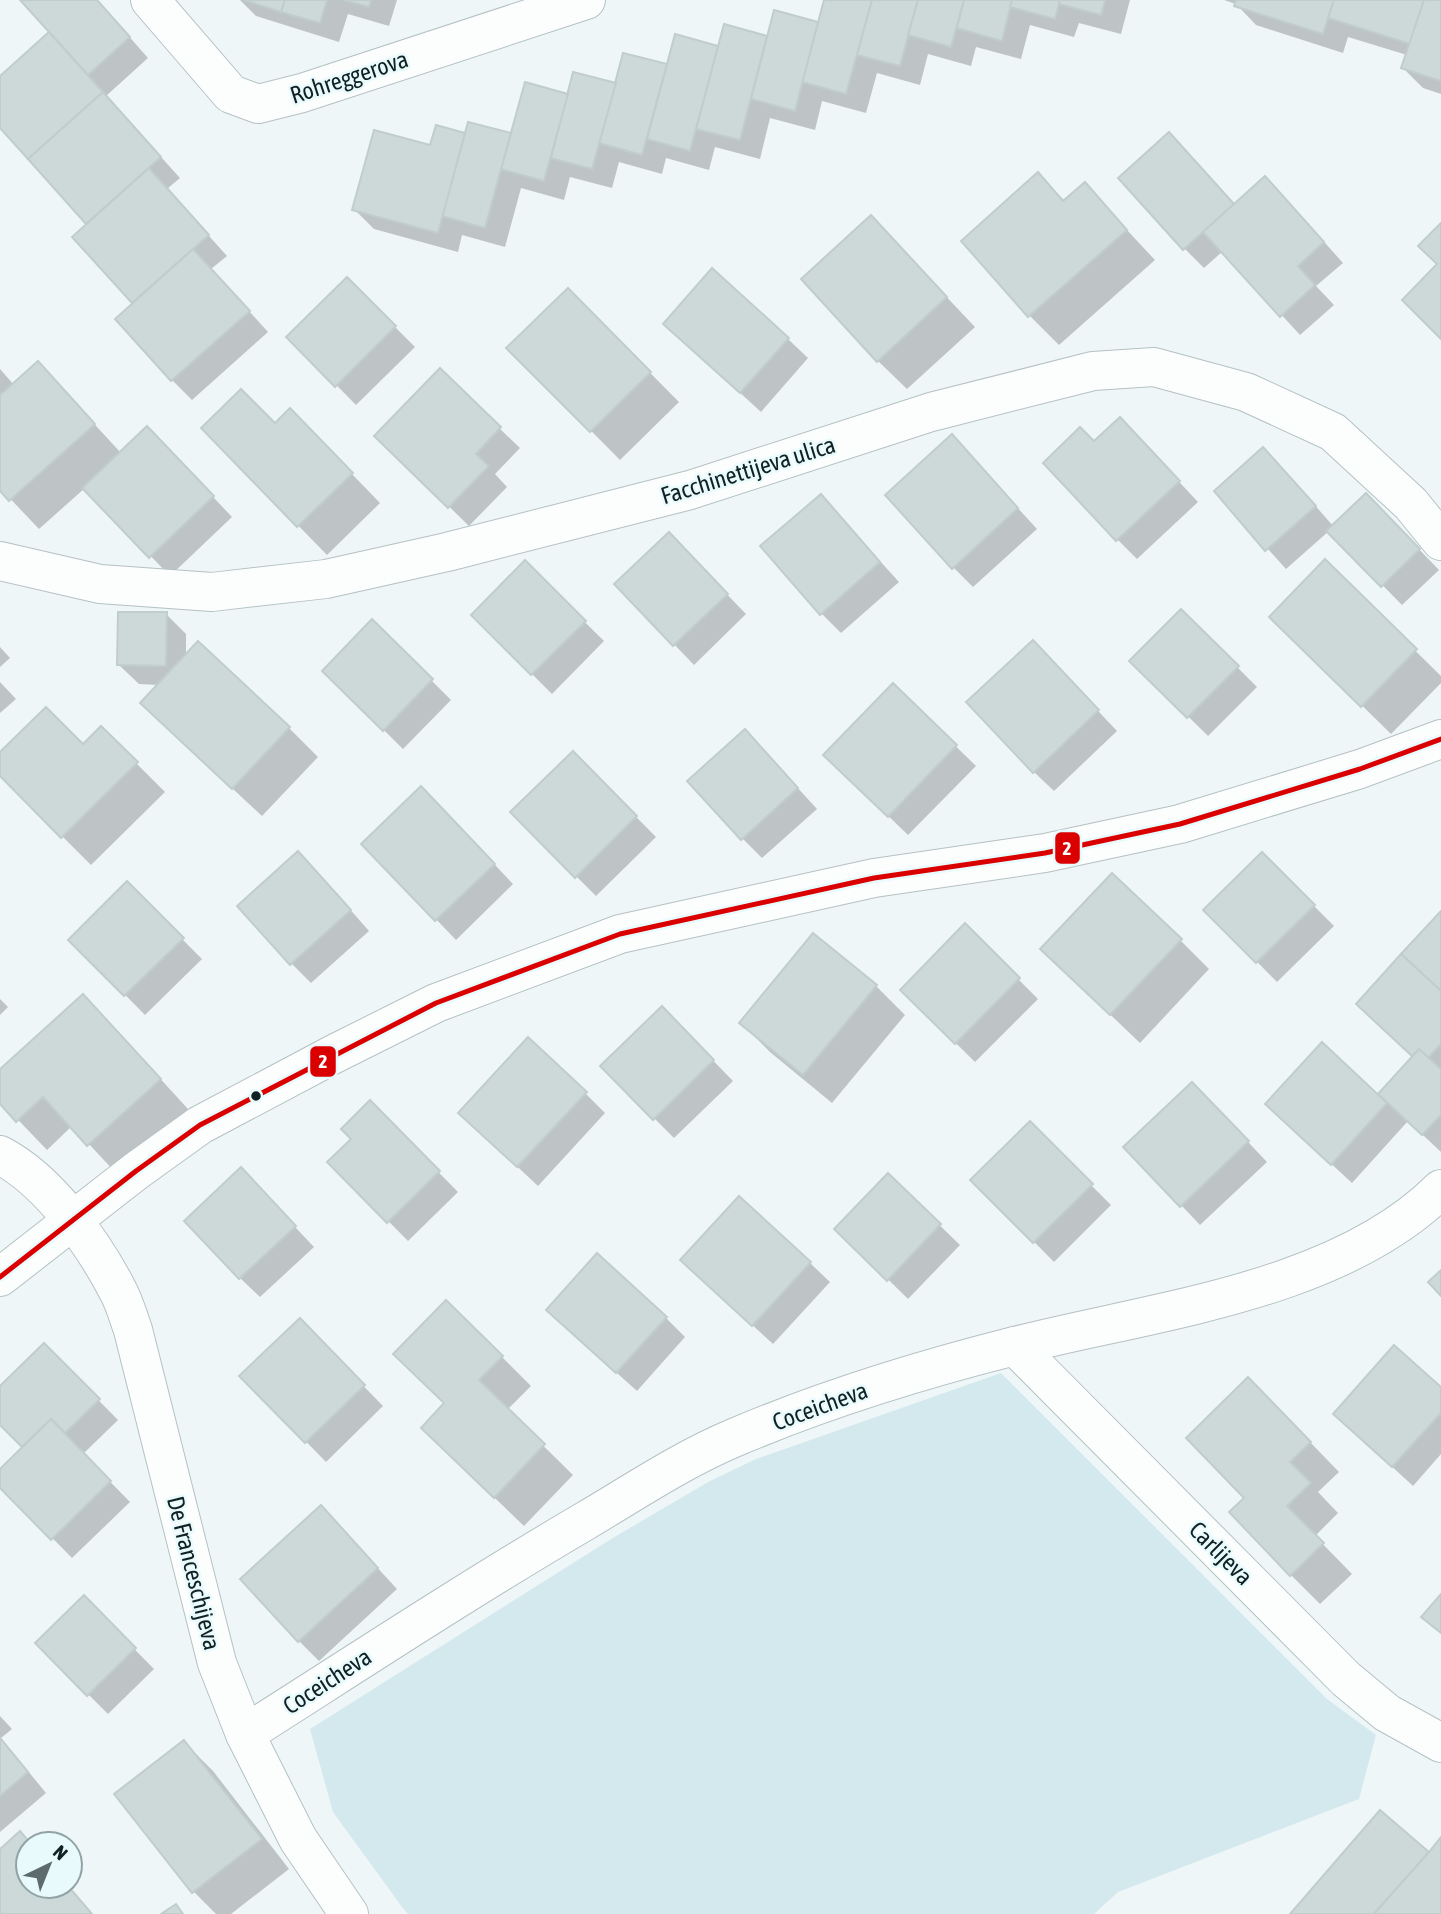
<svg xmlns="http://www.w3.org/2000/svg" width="1441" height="1914" viewBox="0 0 1441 1914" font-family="'Asap Condensed',sans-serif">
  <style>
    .green { fill: #d4e9ee }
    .shadow { fill: #0003 }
    .building { fill: #cdd9d9; stroke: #c1cdcd; stroke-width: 2 }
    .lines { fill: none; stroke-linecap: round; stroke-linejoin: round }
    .street-casing { stroke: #b5c1c3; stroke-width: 40 }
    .street { stroke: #fcfefe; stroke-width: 38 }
    .bus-1-casing { stroke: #e9fafd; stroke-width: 10 }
    .bus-1 { stroke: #db0000; stroke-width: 5 }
    .bus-dot { fill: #102023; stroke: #e9fafd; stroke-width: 2.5 }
    .labels { text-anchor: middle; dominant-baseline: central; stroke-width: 5; stroke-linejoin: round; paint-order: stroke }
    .street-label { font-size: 24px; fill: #102023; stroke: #e9fafd }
    .line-badge { stroke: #e9fafd; stroke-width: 2.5 }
    .badge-label { font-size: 19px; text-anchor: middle; font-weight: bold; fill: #fff }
  </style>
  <rect width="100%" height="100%" fill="#eef6f8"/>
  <path class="green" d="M1001,1373L1327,1699L1376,1735L1359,1799L1118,1892L1094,1914H408L402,1907L333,1812L310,1729L616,1536L710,1481L756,1459Z"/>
  <g class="shadow">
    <path d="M22,0H97L148,58L106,96L180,178L167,189L227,256L211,269L268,332L192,400L172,380L135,303L75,237L89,224L0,125V78L52,32Z"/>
    <path d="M240,0H397L389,26L348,14L339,42L256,16Z"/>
    <path d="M826,0H1130L1121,34L1079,23L1074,37L1030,25L1021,59L976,47L971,66L928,54L920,85L877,73L866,113L822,101L815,130L770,118L760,159L715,147L709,170L666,158L662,174L619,162L612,188L570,177L564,200L521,188L505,247L462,235L458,252L374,229L354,209L432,147L466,135H512L569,96L617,85L625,55L668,66L676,36L719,48L725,26L768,38L775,12L820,24Z"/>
    <path d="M1224,0H1441V94L1423,88L1403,68L1407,55L1348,37L1343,53L1256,25L1236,4Z"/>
    <path d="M1189,154L1235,205L1285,198L1343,263L1316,286L1334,305L1300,335L1223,251L1204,268L1184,248Z"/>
    <path d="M1038,175L1065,201L1084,184L1155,260L1059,345L1030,316L963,241Z"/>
    <path d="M871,217L975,327L907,389L878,361Z"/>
    <path d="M347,279L415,347L356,405L289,337Z"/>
    <path d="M568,290L679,402L620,460L509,348Z"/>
    <path d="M665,324L788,339L808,358L761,412Z"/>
    <path d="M38,363L121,453L167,448L232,517L170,576L85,488L39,529L0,488V369L14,385Z"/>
    <path d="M440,371L520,448L495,474L507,487L469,526L377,436Z"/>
    <path d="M275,426L319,440L380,503L327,555L203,428Z"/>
    <path d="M1139,439L1198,502L1137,559L1117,539L1094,443Z"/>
    <path d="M971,457L1037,529L973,587L953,567Z"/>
    <path d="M1283,469L1334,527L1386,515L1439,570L1402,605L1329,531L1286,569L1216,491Z"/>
    <path d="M821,496L899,582L841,633L822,614Z"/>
    <path d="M688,554L746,614L694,665L616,584Z"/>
    <path d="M1325,562L1441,676V683L1391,734L1272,617Z"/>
    <path d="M525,563L604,641L552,694L473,615Z"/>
    <path d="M1181,611L1257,687L1208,736L1132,661Z"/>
    <path d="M166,614L186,634V656L289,728L318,757L262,816L172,732L159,685L139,684L119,665Z"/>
    <path d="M372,621L451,700L403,749L324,671Z"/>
    <path d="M0,647L10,658L0,667Z"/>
    <path d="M1052,662L1117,731L1054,791L1034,772Z"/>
    <path d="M0,682L16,699L0,713Z"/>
    <path d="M893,685L976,766L908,835L845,774Z"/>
    <path d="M101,728L165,792L91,865L0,774V754L83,746Z"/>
    <path d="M764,751L817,809L762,858L742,838Z"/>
    <path d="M573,753L656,837L596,896L512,812Z"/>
    <path d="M441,808L513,884L456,940L364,844Z"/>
    <path d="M1262,854L1334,926L1277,982L1206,910Z"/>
    <path d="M318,873L369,931L311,983L291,963Z"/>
    <path d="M127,884L202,959L145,1015L71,940Z"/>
    <path d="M1441,914V1152L1408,1121L1352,1183L1287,1123L1378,1096L1414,1057L1378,1024Z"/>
    <path d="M965,926L1038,999L975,1062L902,990Z"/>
    <path d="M1180,940L1209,969L1140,1043L1072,978Z"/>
    <path d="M876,986L905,1015L832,1103L770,1052L741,1023Z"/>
    <path d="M0,999L8,1007L0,1015Z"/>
    <path d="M662,1008L733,1081L674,1138L602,1066Z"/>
    <path d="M112,1026L188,1109L117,1174L72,1126L47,1150L0,1101V1072Z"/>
    <path d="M585,1093L605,1113L538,1186L480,1132Z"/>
    <path d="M370,1103L458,1192L408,1241L330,1162L353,1139Z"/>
    <path d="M1212,1104L1267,1162L1200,1225L1181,1205Z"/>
    <path d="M1030,1124L1111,1205L1054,1262L973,1180Z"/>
    <path d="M888,1175L960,1245L908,1299L837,1229Z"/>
    <path d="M260,1190L314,1247L260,1297L240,1278Z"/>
    <path d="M810,1263L830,1282L773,1344L702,1279Z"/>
    <path d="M666,1318L685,1337L637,1391L568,1329Z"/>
    <path d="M300,1321L383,1406L326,1462L242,1376Z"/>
    <path d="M44,1345L118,1420L83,1454L130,1502L72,1558L0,1485V1471L25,1447L0,1422V1389Z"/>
    <path d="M502,1357L531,1386L507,1410L573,1475L524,1526L452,1457L446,1404Z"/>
    <path d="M1441,1389V1454L1413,1486L1335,1414Z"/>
    <path d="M1277,1408L1339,1472L1318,1492L1338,1513L1315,1536L1352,1574L1320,1604L1291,1575L1246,1498Z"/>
    <path d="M340,1527L397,1589L319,1661L299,1641Z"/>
    <path d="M84,1598L154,1669L108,1714L37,1643Z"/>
    <path d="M0,1716L12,1729L1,1738L46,1793L0,1832Z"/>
    <path d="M184,1742L213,1771L289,1869L231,1914H216L194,1892Z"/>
    <path d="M20,1834L30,1844H28V1886H69L93,1914H0V1851Z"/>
  </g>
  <g class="building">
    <path d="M20,0H97L130,37L88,75Z"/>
    <path d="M244,0H285L281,12Z"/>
    <path d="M285,0H327L320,23L281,12Z"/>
    <path d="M344,0H371L369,7Z"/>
    <path d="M824,0H872L846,94L802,82Z"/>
    <path d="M872,0H918L900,66L857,55Z"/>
    <path d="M918,0H964L951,47L908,35Z"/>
    <path d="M964,0H1012L1002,41L957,28Z"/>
    <path d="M1012,0H1060L1055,19L1010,7Z"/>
    <path d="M1060,0H1105L1101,15L1059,4Z"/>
    <path d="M1236,0H1334L1323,34L1234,6Z"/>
    <path d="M1334,0H1424L1410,44L1328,18Z"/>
    <path d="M1424,0H1441V81L1401,68Z"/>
    <path d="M774,10L818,22L795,111L751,99Z"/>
    <path d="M724,24L767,36L740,140L696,129Z"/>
    <path d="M49,32L103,92L28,159L0,128V76Z"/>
    <path d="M675,34L718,46L690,151L647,139Z"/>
    <path d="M623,53L667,64L642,155L599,143Z"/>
    <path d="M573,72L616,83L592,169L551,158Z"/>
    <path d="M525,82L568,94L544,181L501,169Z"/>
    <path d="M103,92L161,157L86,224L28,159Z"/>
    <path d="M468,122L511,133L485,228L442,216Z"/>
    <path d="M436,125L465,133L438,233L352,210L374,130L430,145Z"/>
    <path d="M1169,132L1234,204L1183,250L1118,178Z"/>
    <path d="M149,168L209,235L132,303L72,237Z"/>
    <path d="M1038,172L1063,201L1085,182L1127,230L1028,317L961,241Z"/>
    <path d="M1265,176L1324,242L1298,266L1315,285L1280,317L1203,232Z"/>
    <path d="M871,215L947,297L877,362L801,279Z"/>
    <path d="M1441,223V339L1402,300L1437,264L1418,246Z"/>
    <path d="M193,249L250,311L171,381L115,319Z"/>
    <path d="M712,268L789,338L740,393L663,324Z"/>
    <path d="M347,277L396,326L335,387L286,337Z"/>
    <path d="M568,288L651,372L590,432L506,348Z"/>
    <path d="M38,361L95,424L9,501L0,491V395Z"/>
    <path d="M440,368L501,427L476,454L489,466L448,508L374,436Z"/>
    <path d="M241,389L275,423L290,408L353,473L297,527L201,428Z"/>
    <path d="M1120,417L1180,481L1116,541L1043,463L1080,427L1094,441Z"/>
    <path d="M147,426L214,496L149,558L82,488Z"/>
    <path d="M952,434L1018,508L952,569L885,495Z"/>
    <path d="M1263,447L1316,506L1265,551L1214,491Z"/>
    <path d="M1366,493L1420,549L1381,587L1326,531Z"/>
    <path d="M821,494L880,562L820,615L760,546Z"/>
    <path d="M669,532L728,594L673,646L614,584Z"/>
    <path d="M1325,559L1417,649L1361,707L1269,617Z"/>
    <path d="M525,560L586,621L531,675L471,615Z"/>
    <path d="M1181,609L1239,666L1187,718L1129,661Z"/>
    <path d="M118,612H167L166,666L117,665Z"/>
    <path d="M372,619L433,679L383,731L322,671Z"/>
    <path d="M1033,640L1099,710L1033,773L966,702Z"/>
    <path d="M198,641L290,727L232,789L140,703Z"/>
    <path d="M893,683L957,745L888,817L823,755Z"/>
    <path d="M46,707L83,744L101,726L138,762L61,838L0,776V752Z"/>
    <path d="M745,729L798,788L741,840L687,781Z"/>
    <path d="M573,751L637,816L575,878L510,812Z"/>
    <path d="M421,786L495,864L435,921L361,844Z"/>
    <path d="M298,851L351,910L290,965L237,906Z"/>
    <path d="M1262,852L1315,905L1256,963L1203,910Z"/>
    <path d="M1112,873L1182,939L1110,1015L1040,949Z"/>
    <path d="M127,881L184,938L124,996L68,940Z"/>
    <path d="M1441,911V991L1401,954Z"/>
    <path d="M965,923L1020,978L955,1044L900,990Z"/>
    <path d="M813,933L877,985L803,1075L739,1023Z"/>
    <path d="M1401,954L1441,991V1044L1428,1058L1419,1049L1412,1056L1356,1004Z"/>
    <path d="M83,994L161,1079L87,1146L43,1097L16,1122L0,1104V1069Z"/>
    <path d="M662,1006L714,1060L653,1120L600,1066Z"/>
    <path d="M528,1037L587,1092L517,1167L458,1113Z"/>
    <path d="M1322,1042L1387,1103L1331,1165L1265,1104Z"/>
    <path d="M1419,1049L1441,1069V1115L1422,1135L1378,1094Z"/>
    <path d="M1192,1082L1249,1141L1180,1207L1123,1147Z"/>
    <path d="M370,1100L440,1171L387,1223L327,1162L351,1139L341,1129Z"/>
    <path d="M1030,1121L1093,1184L1033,1243L970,1180Z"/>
    <path d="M241,1167L296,1226L239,1279L184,1221Z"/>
    <path d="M888,1173L941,1224L887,1281L834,1229Z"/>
    <path d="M739,1196L811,1262L752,1326L680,1260Z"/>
    <path d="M597,1253L667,1317L616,1373L546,1310Z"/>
    <path d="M1441,1270V1296L1428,1282Z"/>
    <path d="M446,1300L503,1356L479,1380L545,1444L494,1498L421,1428L444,1403L393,1354Z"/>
    <path d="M300,1318L365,1385L305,1443L239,1376Z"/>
    <path d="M44,1343L100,1399L65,1433L51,1419L22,1447L0,1425V1386Z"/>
    <path d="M1394,1345L1441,1387V1413L1392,1467L1333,1414Z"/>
    <path d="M1248,1377L1311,1442L1290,1462L1311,1483L1287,1506L1324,1543L1290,1576L1229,1512L1244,1498L1186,1438Z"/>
    <path d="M51,1419L111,1481L51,1540L0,1488V1469Z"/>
    <path d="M321,1505L378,1568L298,1642L240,1579Z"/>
    <path d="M1441,1594V1633L1421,1617Z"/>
    <path d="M84,1595L136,1648L87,1696L35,1643Z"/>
    <path d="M0,1738L28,1772L0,1796Z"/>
    <path d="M184,1740L262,1839L192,1893L114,1794Z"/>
    <path d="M1380,1810L1429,1852L1374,1914H1290Z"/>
    <path d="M20,1831L31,1844H28V1886H68L92,1914H0V1849Z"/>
    <path d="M1441,1837V1914H1374L1429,1852Z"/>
    <path d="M176,1904L183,1914H161Z"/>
  </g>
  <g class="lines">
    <g class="street-casing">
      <g id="street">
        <path d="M150,0L231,94L258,104L302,93L586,0"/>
        <path d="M0,561L100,584L212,592L326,579L447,552L690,490L931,412L1093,371L1154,367L1246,392L1333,432L1411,504L1441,541"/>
        <path d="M0,1155C48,1180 92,1241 117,1289C124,1301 128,1316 133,1330L217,1663L245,1734L298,1839L349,1914"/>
        <path d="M0,1277L136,1171L200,1125L334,1054L436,1003L620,934L874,878L1045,853L1180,824L1360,769L1441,739"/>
        <path d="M1015,1346L1346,1679L1387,1713L1441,1743"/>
        <path d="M245,1734C358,1662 469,1589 585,1521C634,1492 683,1459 736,1437C826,1399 920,1370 1015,1346C1151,1311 1338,1292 1441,1189"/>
      </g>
    </g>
    <use href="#street" class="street"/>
    <g class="bus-1-casing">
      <path id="bus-1" d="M0,1277L136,1171L200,1125L436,1003L620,934L874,878L1045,853L1180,824L1360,769L1441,739"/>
    </g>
    <use href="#bus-1" class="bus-1"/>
  </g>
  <circle class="bus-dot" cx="256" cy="1096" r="6"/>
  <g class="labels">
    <g class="street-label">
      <text transform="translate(349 77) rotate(-18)">Rohreggerova</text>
      <text transform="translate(748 470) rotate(-17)">Facchinettijeva ulica</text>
      <text transform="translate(820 1406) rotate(-20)">Coceicheva</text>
      <text transform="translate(1221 1553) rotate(45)">Carlijeva</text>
      <text transform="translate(194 1573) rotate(76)">De Franceschijeva</text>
      <text transform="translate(327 1681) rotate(-33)">Coceicheva</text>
    </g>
  </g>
  <g class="line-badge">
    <rect x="1054" y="831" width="27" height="34" rx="7" fill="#db0000"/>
    <rect x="309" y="1045" width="28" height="33" rx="7" fill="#db0000"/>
  </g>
  <g class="badge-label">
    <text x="1067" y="855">2</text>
    <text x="323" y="1068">2</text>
  </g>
  <g transform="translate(49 1865) rotate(43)"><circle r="33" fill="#e9fafd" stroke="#92a3a6" stroke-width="2"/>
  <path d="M0-5L12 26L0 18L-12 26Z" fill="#5e6b6e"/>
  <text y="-10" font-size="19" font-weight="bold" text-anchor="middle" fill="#102023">N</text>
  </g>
</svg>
